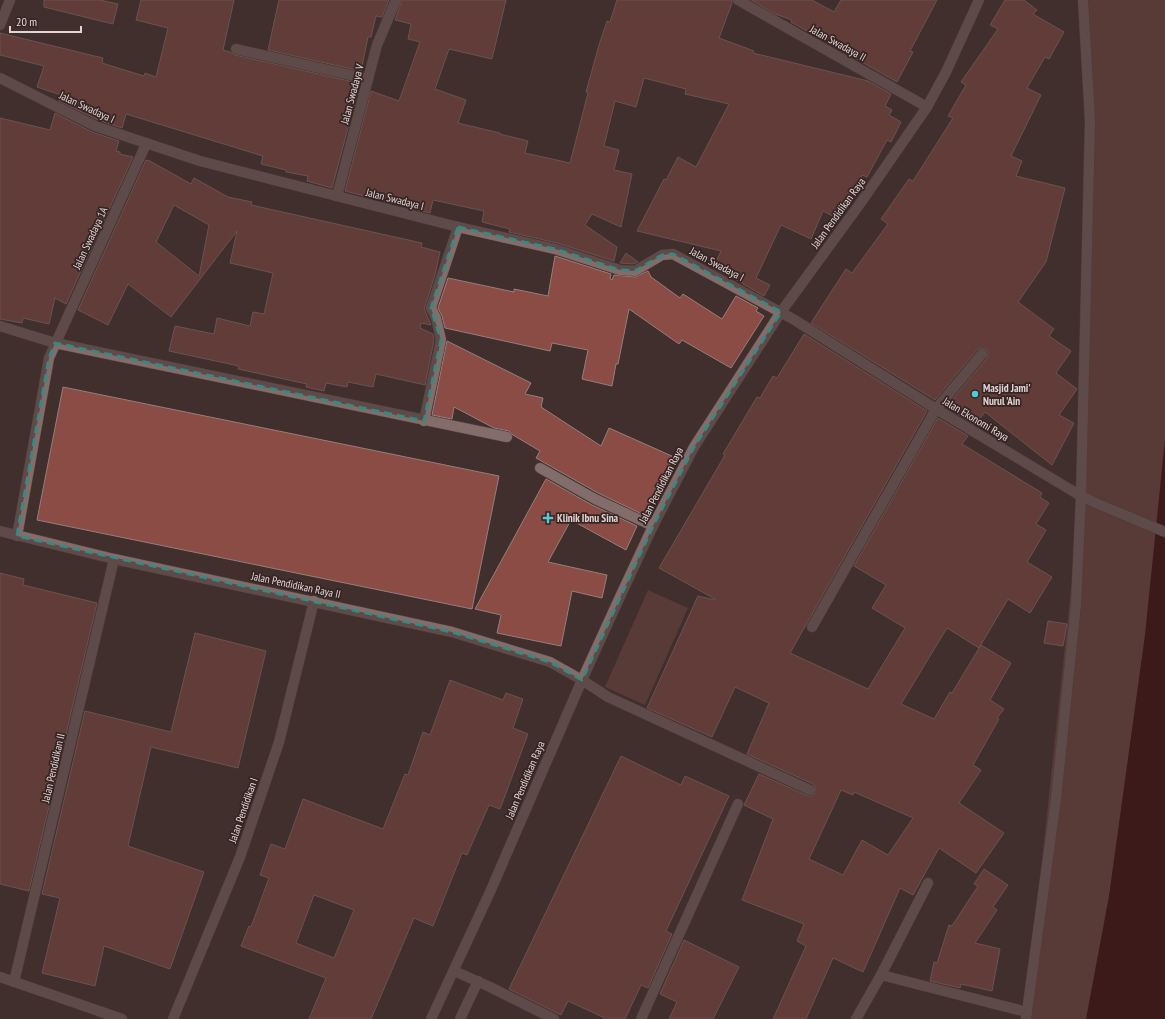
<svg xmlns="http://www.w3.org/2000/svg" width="1165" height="1019" viewBox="0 0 1165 1019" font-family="'PT Sans Narrow',sans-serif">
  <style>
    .green { fill: #744743 }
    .water { fill: #370002 }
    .building { fill: #8b4c46; stroke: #947f7c; fill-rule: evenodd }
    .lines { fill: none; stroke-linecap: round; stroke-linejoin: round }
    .service-casing { stroke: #5b4c4a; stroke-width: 11 }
    .minor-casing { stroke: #5b4c4a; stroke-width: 11 }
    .tertiary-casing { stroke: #5b4c4a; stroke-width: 11 }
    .service { stroke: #826d6b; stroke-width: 10 }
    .minor { stroke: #826d6b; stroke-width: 10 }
    .tertiary { stroke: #826d6b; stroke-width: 10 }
    .marked { fill: none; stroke: #398982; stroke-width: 3; stroke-dasharray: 8 5; stroke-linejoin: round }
    .poi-dot { fill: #52cbd9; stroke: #362523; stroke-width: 1.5 }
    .labels { text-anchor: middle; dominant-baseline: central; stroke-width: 3.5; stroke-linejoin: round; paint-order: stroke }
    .street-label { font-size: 11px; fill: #e1d4d3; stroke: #362523 }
    .poi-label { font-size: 11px; font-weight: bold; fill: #e1d4d3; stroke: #362523; text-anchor: start }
  </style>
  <rect width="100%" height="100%" fill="#412f2d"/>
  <g class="green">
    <path d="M1083,0H1165V1019H1025L1081,496L1090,121Z"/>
    <path d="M648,590L688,608L645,705L605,687Z"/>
  </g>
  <path class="water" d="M1165,439V1019H1086L1109,896L1145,635Z"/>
  <g class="building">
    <path d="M44,0H100L118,4L113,24L44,7Z"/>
    <path d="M141,0H234L223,50L230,52L235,55L358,83L357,86L359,87L332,188L307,181L308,176L286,172V170L261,164L263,156L126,114L122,128L98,120L59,101L61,95L37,87L44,66L0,55V33L103,58L102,63L144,76L145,73L156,77L168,28L136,20Z"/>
    <path d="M279,0H389L382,17L376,16L371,37H368L361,71L268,50Z"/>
    <path d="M402,0H506L492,59L449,49L435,89L466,100L458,123L500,133V134L528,141L525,153L570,163L588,93L586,92L599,45L607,21L610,22L617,0H732V3L719,38L754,51L753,53L868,81L891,94L885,106L892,110L889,115L901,122L891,142L887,140L867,177L862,175L839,220V219L823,211L811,239L781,225L756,278L770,285L764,296L743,284V283L713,268L721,251L637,231L664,179L666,180L678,157L696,167L729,104L685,94L686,89L644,78L636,107L615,101L604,146L619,150L614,170L632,174L621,227L592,214L585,225L617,247L614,261L557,243L509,232L510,229L482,222L484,211L433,200L430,213L345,191L371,91L399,101L420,42L408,39L411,24L395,20Z"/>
    <path d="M751,0H812L834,12L841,0H937L910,51L913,52L897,82L791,22L792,20L775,14Z"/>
    <path d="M1005,0H1024L1037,10L1033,14L1064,32L1049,59L1045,57L1027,88L1041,95L1011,156L1022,161L1016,176L1065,188L1046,262L1018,302L1054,329L1049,336L1071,351L1056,373L1077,389L1059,415L1074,423L1052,465L985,412L975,425L946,407L987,358L988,352L986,349L980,348L977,350L935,400L811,323L846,269L852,273L888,224L881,219L909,179L913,181L953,118L948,116L966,85L961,82L998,29L990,25Z"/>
    <path d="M55,113L92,132L119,141L116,151L120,152V154L133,157L66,304L55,298L49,324L23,318L22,323L0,319V118L50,130Z"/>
    <path d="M146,160L150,161L191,184L194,178L228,197L252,202L251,205L422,243L421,247L440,252L435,275L425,306V311L431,325L421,323L420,328L433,334L434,340L425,385L376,374L373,387L348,382L347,387L326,383L324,391L306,387L307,384L238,369L239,366L169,351L175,326L214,334L217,318L250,326L253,312L264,314L273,273L230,263L237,231L171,317L128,284L108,325L78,310ZM174,205L209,225L199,276L156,242Z"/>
    <path d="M626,253L638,262L633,264L620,263Z"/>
    <path d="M555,256L611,274L610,279L612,280L614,275L635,277L648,271L651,277L680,298L683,294L722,319L736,296L758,308L756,311L764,316L731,368L682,340L679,344L629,309L618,364H616L612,386L582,379L588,350L552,343L550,351L445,328L442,316L438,308L448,278L514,292V289L548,296Z"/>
    <path d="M804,334L927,411L790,653L868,689L905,628L872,608L886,585L854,566L938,418L968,436L962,444L1042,493L1040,497L1049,503L1036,524L1046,530L1027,562L1052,577L1030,613L1008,599L979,648L947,628L901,704L934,719L950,692L952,693L981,645L1011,663L990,700L1004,709L997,718L999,719L973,765L981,770L959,803L1004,833L976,873L939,848L913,895L900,888L863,972L833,958L806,1019H773L806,946L797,941L804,924L742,900L773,819L744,805L759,774L808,796H811L816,793L815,787L813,784L747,754L769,703L735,687L712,737L647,708L698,596L715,600V599L659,568L725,455L723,454L757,397L760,398L773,376L777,378ZM841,790L853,795L854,792L913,818L888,855L862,840L843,875L809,859Z"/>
    <path d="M447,341L531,383L525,394L543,398L541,407L601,446L609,428L674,457L660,484L661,485L644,515L598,493L536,458L540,451L513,435L509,431L494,428L454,407L452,419L432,415Z"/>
    <path d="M63,387L499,476L472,609L37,520Z"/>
    <path d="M546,479L592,505L637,526L626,550L571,520L548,562L607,575L602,598L572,591L561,646L497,633L501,615L475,609Z"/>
    <path d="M0,573L24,579L23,585L97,603L29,891L0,884Z"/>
    <path d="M1048,621L1067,624L1063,646L1044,643Z"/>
    <path d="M195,633L266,651L238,768L151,747L128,846L204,872L170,969L104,946L95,986L42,973L60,898L42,894L85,711L171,732Z"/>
    <path d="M450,680L503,700L506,693L523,699L513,728L528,734L500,809L489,805L467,855L462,853L433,926L414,918L371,1019H309L326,978L241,946L249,926L251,927L269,878L260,875L271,844L285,849L303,799L383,829L405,774L408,775L423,732L430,735ZM314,895L354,910L334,958L296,943Z"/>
    <path d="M621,756L681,785L685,776L729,796L666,931L672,934L648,988L641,985L625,1019H607L568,1001L561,1015L509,989Z"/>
    <path d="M984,869L1008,885L993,907L997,910L975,943L1000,949L992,991L961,984L960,988L930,981L934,962L937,963L949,925L952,926L978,886L974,884Z"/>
    <path d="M684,940L739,967L713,1019H669L677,1002L660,994Z"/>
  </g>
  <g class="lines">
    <g class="service-casing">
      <g id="service">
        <path d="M582,680L608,697L810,790"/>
        <path d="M881,975L1027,1012"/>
        <path d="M460,1019L478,981"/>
        <path d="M856,1019L881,975L928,883"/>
      </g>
    </g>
    <g class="minor-casing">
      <g id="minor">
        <path d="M738,0L927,107"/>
        <path d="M0,25L10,0"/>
        <path d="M236,49L368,79"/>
        <path d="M0,78L95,126L200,161L458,227L555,249L620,270L635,271L662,255L673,254L793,319L936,409L1081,496L1098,504L1165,532"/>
        <path d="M337,196L377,45L396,0"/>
        <path d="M0,326L55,343L507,437"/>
        <path d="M424,421L441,340L436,318L431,308L458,227"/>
        <path d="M540,468L595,499L653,526"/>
        <path d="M0,531L114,559L452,632L550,662L582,680"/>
        <path d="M17,536L49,358L146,144"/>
        <path d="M812,627L936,409L982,354"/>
        <path d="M454,971L490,987L554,1019"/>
        <path d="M0,977L122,1019"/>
        <path d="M14,982L114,559"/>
        <path d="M173,1019L240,857L279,742L314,601"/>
        <path d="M641,1019L738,804"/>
        <path d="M1026,1019L1056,799L1076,604L1081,496L1090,121L1083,0"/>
      </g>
    </g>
    <g class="tertiary-casing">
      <path id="tertiary" d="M431,1019L490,892L582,680L619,599L653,526L694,447L781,312L862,201L927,107L946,72L979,0"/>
    </g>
    <use href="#service" class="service"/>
    <use href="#minor" class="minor"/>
    <use href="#tertiary" class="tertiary"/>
  </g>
  <path d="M0 0H1165V1019H0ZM458,227L555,249L620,270L635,271L662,255L673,254L781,312L694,447L653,526L582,680L550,662L452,632L17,536L49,358L55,343L424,421L441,340L431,308Z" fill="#412f2d" fill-opacity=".55" fill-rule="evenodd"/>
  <path class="marked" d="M458,227L555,249L620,270L635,271L662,255L673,254L781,312L694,447L653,526L582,680L550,662L452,632L17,536L49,358L55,343L424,421L441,340L431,308Z"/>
  <g class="poi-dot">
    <circle cx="975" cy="394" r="4"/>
    <path d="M546 512h4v4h4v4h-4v4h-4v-4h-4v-4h4z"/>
  </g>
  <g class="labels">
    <g class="street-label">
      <text transform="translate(838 43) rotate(29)">Jalan Swadaya II</text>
      <text transform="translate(352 94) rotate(-75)">Jalan Swadaya V</text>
      <text transform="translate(87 107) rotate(25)">Jalan Swadaya I</text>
      <text transform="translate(395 199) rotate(14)">Jalan Swadaya I</text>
      <text transform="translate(838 213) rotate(-54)">Jalan Pendidikan Raya</text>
      <text transform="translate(90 238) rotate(-65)">Jalan Swadaya 1A</text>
      <text transform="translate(717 264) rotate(28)">Jalan Swadaya I</text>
      <text transform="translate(976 419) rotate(31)">Jalan Ekonomi Raya</text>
      <text transform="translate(661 485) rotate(-63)">Jalan Pendidikan Raya</text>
      <text transform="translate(296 585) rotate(12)">Jalan Pendidikan Raya II</text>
      <text transform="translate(53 768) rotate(-77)">Jalan Pendidikan II</text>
      <text transform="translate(525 780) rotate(-67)">Jalan Pendidikan Raya</text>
      <text transform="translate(243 810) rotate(-71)">Jalan Pendidikan I</text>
    </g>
    <g class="poi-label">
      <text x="983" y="388">Masjid Jami'<tspan x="983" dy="13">Nurul 'Ain</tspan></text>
      <text x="557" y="518">Klinik Ibnu Sina</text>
    </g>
  </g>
  <path d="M10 26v6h71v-6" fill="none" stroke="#e1d4d3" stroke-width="2"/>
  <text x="16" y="26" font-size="12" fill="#e1d4d3" stroke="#362523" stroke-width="3" paint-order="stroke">20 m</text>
</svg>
